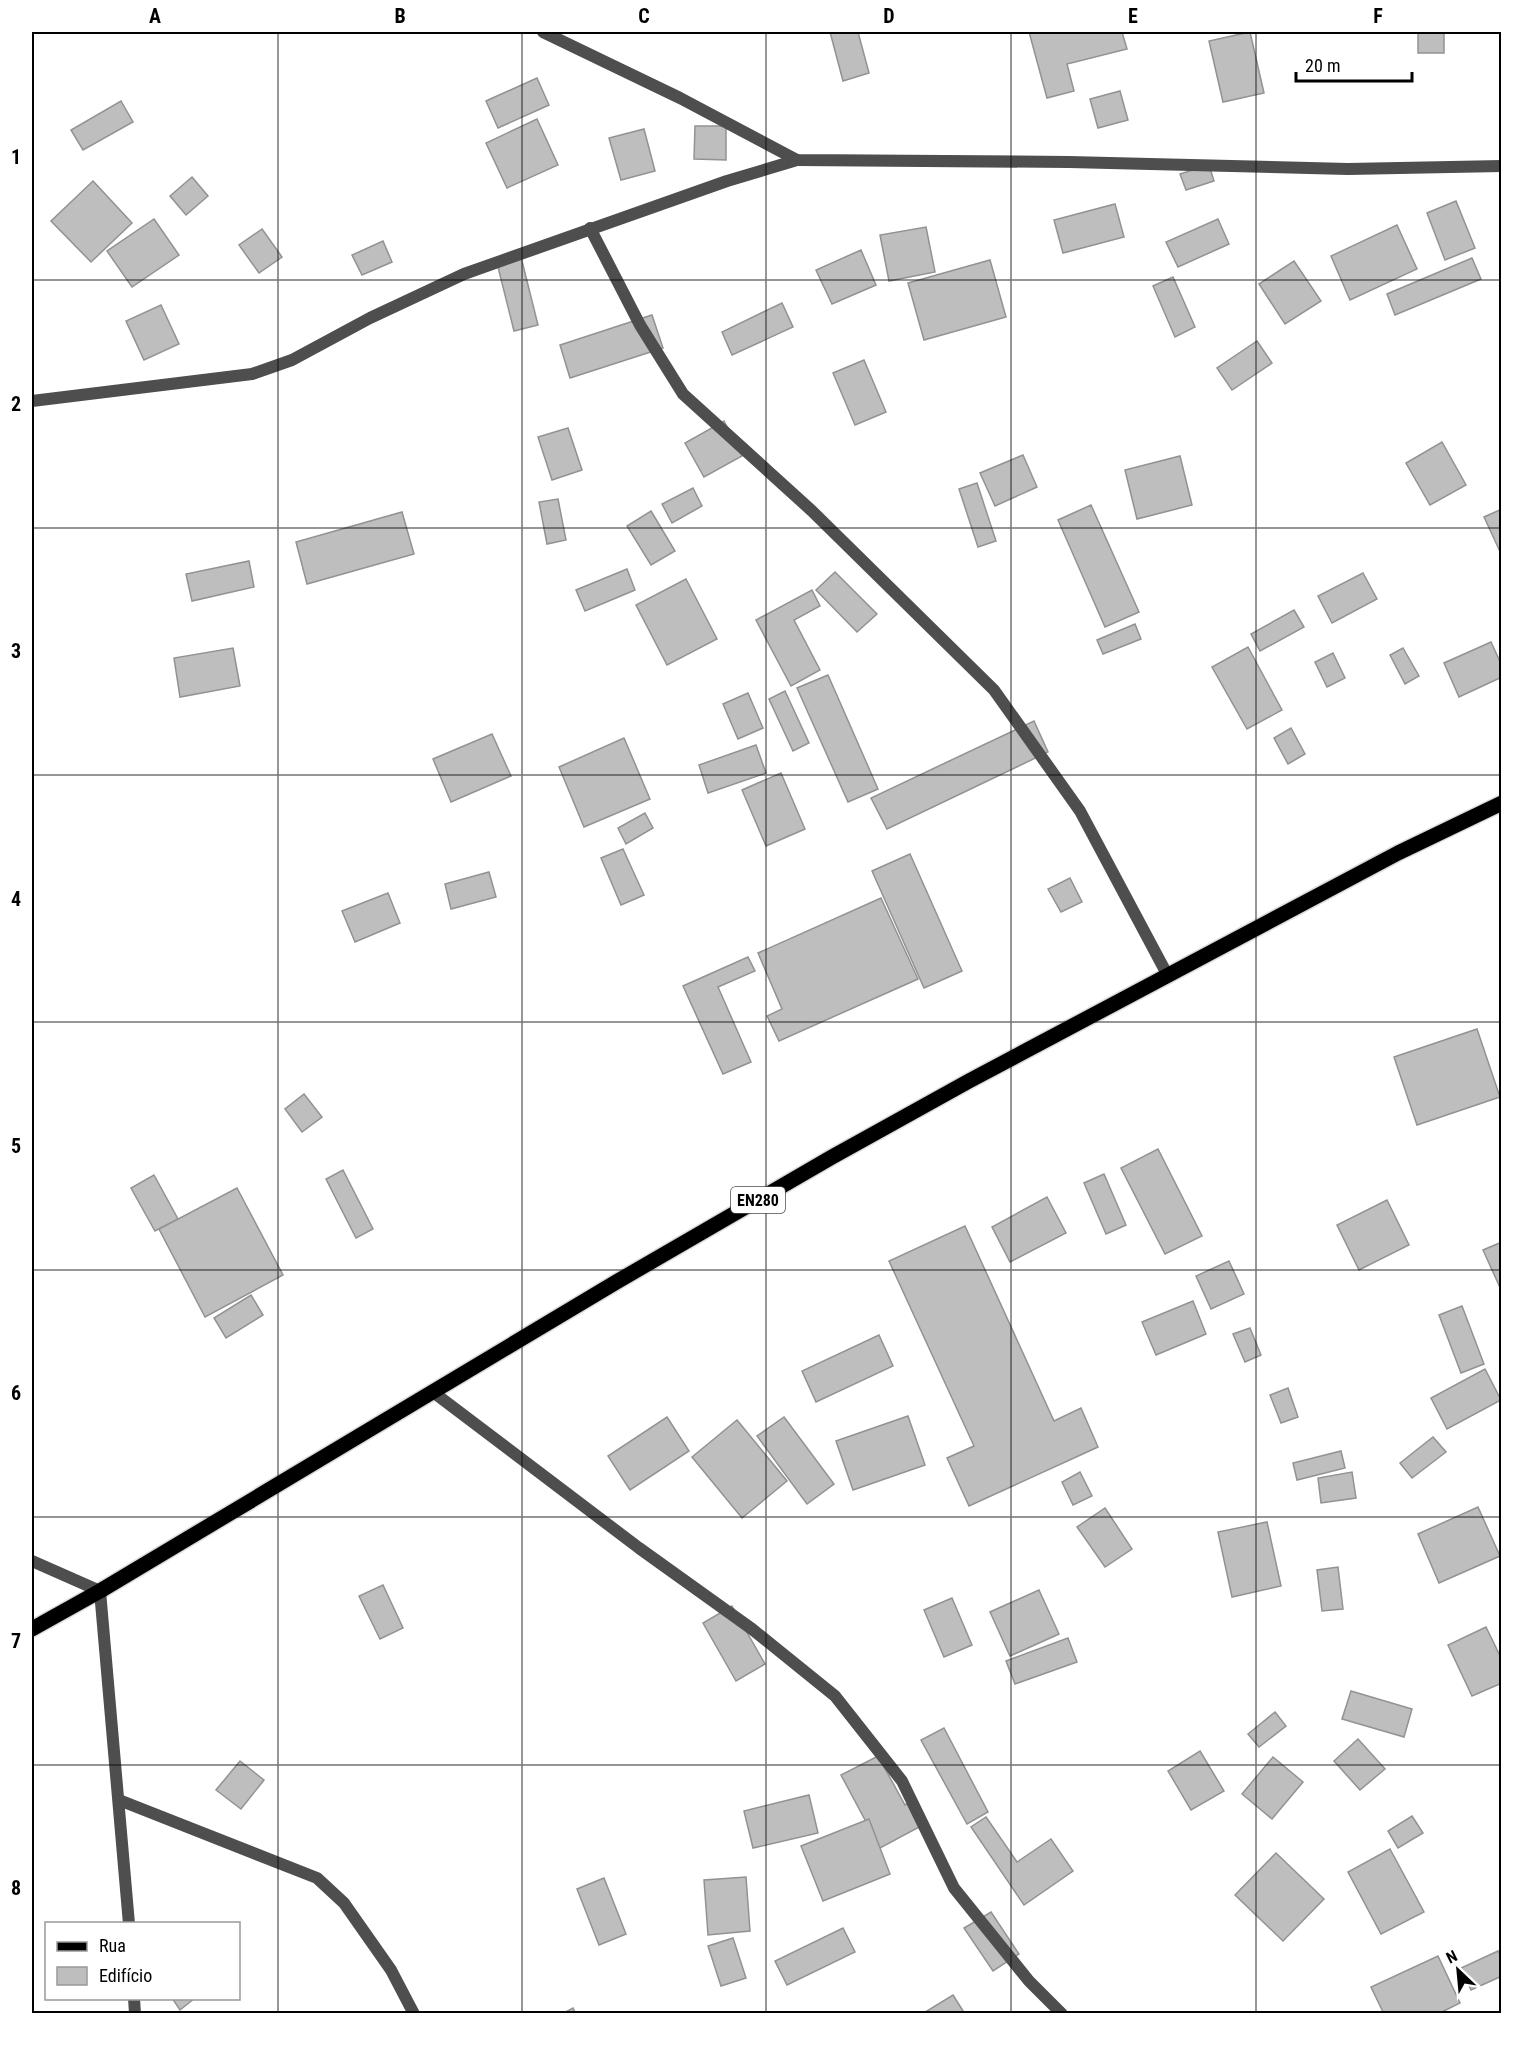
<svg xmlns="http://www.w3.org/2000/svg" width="1533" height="2045" viewBox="0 0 1533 2045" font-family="'Roboto Condensed',sans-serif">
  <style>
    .building { fill: #bebebe; stroke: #929292; stroke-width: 1.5 }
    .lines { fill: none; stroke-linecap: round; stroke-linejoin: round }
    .primary-casing { stroke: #dbdbdb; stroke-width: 18 }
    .minor { stroke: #4e4e4e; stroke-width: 12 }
    .primary { stroke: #000; stroke-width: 15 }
    .grid { fill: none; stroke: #000; stroke-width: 1.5; stroke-opacity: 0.55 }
    .labels { text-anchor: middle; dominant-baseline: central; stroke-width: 6; stroke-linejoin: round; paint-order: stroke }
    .shield { fill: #fff; stroke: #4c4c4c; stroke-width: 1.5 }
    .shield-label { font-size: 16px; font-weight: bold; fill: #000 }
    .neatline { fill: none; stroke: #000; stroke-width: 2 }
    .grid-label { font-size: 20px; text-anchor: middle; font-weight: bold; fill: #000 }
  </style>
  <rect width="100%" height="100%" fill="#fff"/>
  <g class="building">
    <path d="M830,32H858L869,73L843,81Z"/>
    <path d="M1029,32H1122L1127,49L1067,64L1074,91L1047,98Z"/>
    <path d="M1250,32L1264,93L1223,102L1209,41Z"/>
    <rect x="1418" y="32" width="26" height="21"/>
    <path d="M537,78L549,105L498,128L486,101Z"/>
    <path d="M1120,91L1128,120L1098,128L1090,99Z"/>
    <path d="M121,101L133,122L83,150L71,130Z"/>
    <path d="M537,119L558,165L507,188L486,143Z"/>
    <path d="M695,126H726V160L694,159Z"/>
    <path d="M644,129L655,171L621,180L609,138Z"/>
    <path d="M1209,165L1214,181L1186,190L1180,174Z"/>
    <path d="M192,177L208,196L186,215L170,196Z"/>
    <path d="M93,181L132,223L91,262L51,221Z"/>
    <path d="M1456,201L1475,248L1445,260L1427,213Z"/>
    <path d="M1115,204L1124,237L1063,253L1054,220Z"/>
    <path d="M154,219L179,255L132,287L107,251Z"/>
    <path d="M1218,219L1229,244L1178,267L1166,242Z"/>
    <path d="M1397,225L1417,269L1350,300L1331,256Z"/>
    <path d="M926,227L935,272L889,281L880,235Z"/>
    <path d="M262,229L282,257L259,273L239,245Z"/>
    <path d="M383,241L392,262L362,275L352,255Z"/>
    <path d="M861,250L876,285L832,304L816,270Z"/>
    <path d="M521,257L538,325L514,331L497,263Z"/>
    <path d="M1472,258L1481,279L1395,315L1387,294Z"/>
    <path d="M990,260L1006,317L924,340L908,283Z"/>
    <path d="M1294,261L1321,301L1285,324L1259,284Z"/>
    <path d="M1173,277L1195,327L1175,337L1153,286Z"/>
    <path d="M782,303L793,327L732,355L722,332Z"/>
    <path d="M161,305L179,344L144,360L126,321Z"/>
    <path d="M652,315L663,348L570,378L560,345Z"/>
    <path d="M1257,341L1272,363L1232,390L1217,368Z"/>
    <path d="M864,360L886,412L855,425L833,373Z"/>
    <path d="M724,421L742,456L704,477L685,443Z"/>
    <path d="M568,428L582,470L552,480L538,437Z"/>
    <path d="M1442,442L1466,485L1430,505L1406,463Z"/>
    <path d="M1023,455L1037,487L995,506L980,473Z"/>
    <path d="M1180,456L1192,505L1137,519L1125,470Z"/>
    <path d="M977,483L996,541L978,547L959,489Z"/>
    <path d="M693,488L702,506L672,523L662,504Z"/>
    <path d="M558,499L566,540L547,544L539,502Z"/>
    <path d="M1091,505L1139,612L1105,627L1058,520Z"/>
    <path d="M1502,509V556L1484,517Z"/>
    <path d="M651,511L675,551L651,565L627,526Z"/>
    <path d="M402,512L414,554L307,584L296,542Z"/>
    <path d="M249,561L254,587L192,601L186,574Z"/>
    <path d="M627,569L635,590L585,611L576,590Z"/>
    <path d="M835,572L877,614L857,632L816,590Z"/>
    <path d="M1363,573L1377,599L1332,623L1318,596Z"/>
    <path d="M686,579L717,639L667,665L636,605Z"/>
    <path d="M812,590L820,606L794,620L820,670L791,686L756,620Z"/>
    <path d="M1294,610L1304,627L1260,651L1251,634Z"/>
    <path d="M1135,624L1141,639L1103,654L1097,640Z"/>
    <path d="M1491,642L1502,666V677L1459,697L1444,663Z"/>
    <path d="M1248,647L1282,710L1247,729L1212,667Z"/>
    <path d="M233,648L240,686L180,697L174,658Z"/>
    <path d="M1403,648L1419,676L1405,684L1390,655Z"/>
    <path d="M1333,653L1345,678L1327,687L1315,662Z"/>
    <path d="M828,675L878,789L848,802L797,688Z"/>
    <path d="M785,691L809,743L793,751L769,699Z"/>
    <path d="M748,693L763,728L738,739L723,704Z"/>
    <path d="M1034,721L1048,752L887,829L871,798Z"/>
    <path d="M1291,728L1305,754L1288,764L1274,738Z"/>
    <path d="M492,734L511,776L451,802L433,759Z"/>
    <path d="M624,738L650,799L584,827L559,767Z"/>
    <path d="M756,745L766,773L708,793L699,765Z"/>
    <path d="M781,773L805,829L766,846L742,790Z"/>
    <path d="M645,813L653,828L626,844L618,828Z"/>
    <path d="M623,849L644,895L621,905L601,858Z"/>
    <path d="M910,854L962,971L924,988L872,871Z"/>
    <path d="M489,872L496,897L451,909L445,884Z"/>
    <path d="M1070,878L1082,902L1061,912L1048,889Z"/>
    <path d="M388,893L400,923L355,942L342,911Z"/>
    <path d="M881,898L918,979L779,1041L767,1016L782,1009L758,953Z"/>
    <path d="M748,957L755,971L718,987L751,1062L723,1074L683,986Z"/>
    <path d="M1477,1029L1500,1097L1417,1125L1394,1057Z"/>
    <path d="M304,1094L322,1117L302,1132L285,1109Z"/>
    <path d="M1158,1149L1202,1236L1165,1254L1121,1168Z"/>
    <path d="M343,1170L373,1229L356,1238L326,1179Z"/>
    <path d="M1104,1174L1126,1225L1106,1234L1084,1183Z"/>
    <path d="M154,1175L178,1219L155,1231L131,1188Z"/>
    <path d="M237,1188L283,1275L205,1317L159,1229Z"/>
    <path d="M1047,1197L1066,1233L1010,1262L992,1227Z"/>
    <path d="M1387,1200L1409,1245L1359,1270L1337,1225Z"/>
    <path d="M965,1226L1054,1421L1081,1408L1098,1447L969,1506L947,1458L974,1446L889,1261Z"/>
    <path d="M1502,1242V1292L1483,1250Z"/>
    <path d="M1229,1261L1244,1294L1211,1309L1196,1276Z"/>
    <path d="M251,1295L263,1315L226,1338L214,1318Z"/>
    <path d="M1193,1301L1206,1334L1156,1355L1142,1322Z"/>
    <path d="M1462,1306L1484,1364L1461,1373L1439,1315Z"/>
    <path d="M1250,1328L1261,1355L1245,1362L1233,1334Z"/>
    <path d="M879,1335L893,1366L816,1402L802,1371Z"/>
    <path d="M1485,1369L1501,1400L1447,1429L1431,1398Z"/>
    <path d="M1288,1388L1298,1417L1281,1423L1270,1395Z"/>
    <path d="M908,1416L925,1465L853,1490L836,1441Z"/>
    <path d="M667,1417L689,1451L630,1490L608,1456Z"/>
    <path d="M784,1417L834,1484L807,1504L757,1436Z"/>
    <path d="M737,1420L787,1481L742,1518L692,1457Z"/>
    <path d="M1433,1437L1446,1452L1412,1478L1400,1463Z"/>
    <path d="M1341,1451L1345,1468L1297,1480L1293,1463Z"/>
    <path d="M1080,1472L1092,1496L1073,1505L1062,1482Z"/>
    <path d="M1352,1472L1356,1498L1321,1503L1318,1478Z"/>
    <path d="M1478,1507L1500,1556L1439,1583L1418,1534Z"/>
    <path d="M1105,1508L1132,1549L1105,1567L1077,1527Z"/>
    <path d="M1267,1522L1281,1586L1232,1597L1218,1532Z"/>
    <path d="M1338,1567L1343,1609L1322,1611L1317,1570Z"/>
    <path d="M383,1585L403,1628L380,1639L359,1596Z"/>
    <path d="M1039,1590L1059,1634L1010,1656L990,1612Z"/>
    <path d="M952,1598L972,1645L944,1657L924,1610Z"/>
    <path d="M732,1606L765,1664L736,1681L703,1623Z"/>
    <path d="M1486,1627L1502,1660V1683L1472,1696L1448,1645Z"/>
    <path d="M1068,1638L1077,1662L1015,1684L1006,1661Z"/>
    <path d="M1351,1691L1412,1709L1404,1737L1342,1719Z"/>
    <path d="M1275,1712L1286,1726L1259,1747L1248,1734Z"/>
    <path d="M944,1728L988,1812L967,1824L921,1740Z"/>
    <path d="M1358,1739L1385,1769L1360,1790L1334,1761Z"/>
    <path d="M1200,1751L1224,1791L1191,1810L1168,1771Z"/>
    <path d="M878,1756L905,1805L910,1802L923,1825L880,1848L841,1775Z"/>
    <path d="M1273,1757L1303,1782L1272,1819L1242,1794Z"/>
    <path d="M240,1761L264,1780L241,1809L216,1790Z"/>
    <path d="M809,1795L818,1833L753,1848L744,1811Z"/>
    <path d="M1412,1816L1423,1833L1398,1848L1388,1831Z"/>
    <path d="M986,1817L1017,1862L1051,1839L1073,1871L1024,1905L971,1827Z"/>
    <path d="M869,1819L890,1874L823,1901L801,1846Z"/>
    <path d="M1390,1849L1424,1912L1381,1934L1348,1872Z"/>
    <path d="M1276,1853L1324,1899L1283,1941L1235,1895Z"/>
    <path d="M746,1877L750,1931L708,1935L704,1880Z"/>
    <path d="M604,1878L626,1934L599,1945L577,1889Z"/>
    <path d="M991,1912L1019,1954L993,1971L964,1928Z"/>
    <path d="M843,1928L855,1952L787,1985L775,1961Z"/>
    <path d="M733,1938L746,1978L721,1986L708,1946Z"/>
    <path d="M1498,1951L1502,1957V1976L1471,1990L1461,1968Z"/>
    <path d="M1438,1956L1460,2003L1438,2014H1384L1371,1987Z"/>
    <path d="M953,1995L965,2014H922Z"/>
    <path d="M172,1998H195L180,2010Z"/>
    <path d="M573,2008L576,2014H562Z"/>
  </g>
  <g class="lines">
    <g class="primary-casing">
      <path id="primary" d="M32,1629L100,1591L618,1281L832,1157L969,1081L1398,853L1502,803"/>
    </g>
    <g class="minor">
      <path d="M543,32L680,98L797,160L1069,162L1348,169L1502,166"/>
      <path d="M590,228L640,325L683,394L812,511L994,690L1080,811L1168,976"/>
      <path d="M32,401L252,374L292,360L370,318L464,274L727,181L797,160"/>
      <path d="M433,1392L639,1548L752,1629L835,1696L902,1781L954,1888L1029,1981L1062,2014"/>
      <path d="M32,1561L100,1591L129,1924"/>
      <path d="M119,1800L317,1878L344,1903L391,1970L414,2014"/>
      <path d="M134,1998L135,2014"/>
    </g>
    <use href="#primary" class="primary"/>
  </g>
  <path class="grid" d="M278,32V2014M522,32V2014M766,32V2014M1011,32V2014M1256,32V2014M32,280H1502M32,528H1502M32,775H1502M32,1022H1502M32,1270H1502M32,1517H1502M32,1765H1502"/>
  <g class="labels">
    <rect class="shield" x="731" y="1187" width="54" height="26" rx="4.5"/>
    <g class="shield-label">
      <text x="758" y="1200">EN280</text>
    </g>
  </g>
  <rect width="1533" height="2045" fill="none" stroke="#ffffff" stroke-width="66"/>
  <rect x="45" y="1922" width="195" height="78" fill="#ffffff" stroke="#999999" stroke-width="1.5"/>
  <rect x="57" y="1942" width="30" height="9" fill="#000000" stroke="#999999" stroke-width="1.5"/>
  <text x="99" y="1952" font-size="18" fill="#000000">Rua</text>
  <rect x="57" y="1967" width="30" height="18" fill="#bebebe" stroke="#999999" stroke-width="1.5"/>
  <text x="99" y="1982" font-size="18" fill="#000000">Edifício</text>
  <g transform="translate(1458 1970) rotate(334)" stroke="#ffffff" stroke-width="4.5" paint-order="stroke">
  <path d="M0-4.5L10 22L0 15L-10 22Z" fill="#000000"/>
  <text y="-9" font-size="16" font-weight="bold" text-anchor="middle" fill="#000000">N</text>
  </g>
  <path d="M1296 72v9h116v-9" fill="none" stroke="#000000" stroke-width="3"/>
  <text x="1305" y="72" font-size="18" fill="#000000" stroke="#ffffff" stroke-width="4.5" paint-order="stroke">20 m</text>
  <rect x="33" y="33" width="1467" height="1979" class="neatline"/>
  <g class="grid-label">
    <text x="155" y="23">A</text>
    <text x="400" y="23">B</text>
    <text x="644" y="23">C</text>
    <text x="889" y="23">D</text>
    <text x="1133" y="23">E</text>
    <text x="1378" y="23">F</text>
    <text x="16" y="164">1</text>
    <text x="16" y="411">2</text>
    <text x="16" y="658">3</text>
    <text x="16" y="906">4</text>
    <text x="16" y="1153">5</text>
    <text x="16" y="1400">6</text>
    <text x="16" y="1648">7</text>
    <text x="16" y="1895">8</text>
  </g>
</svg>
